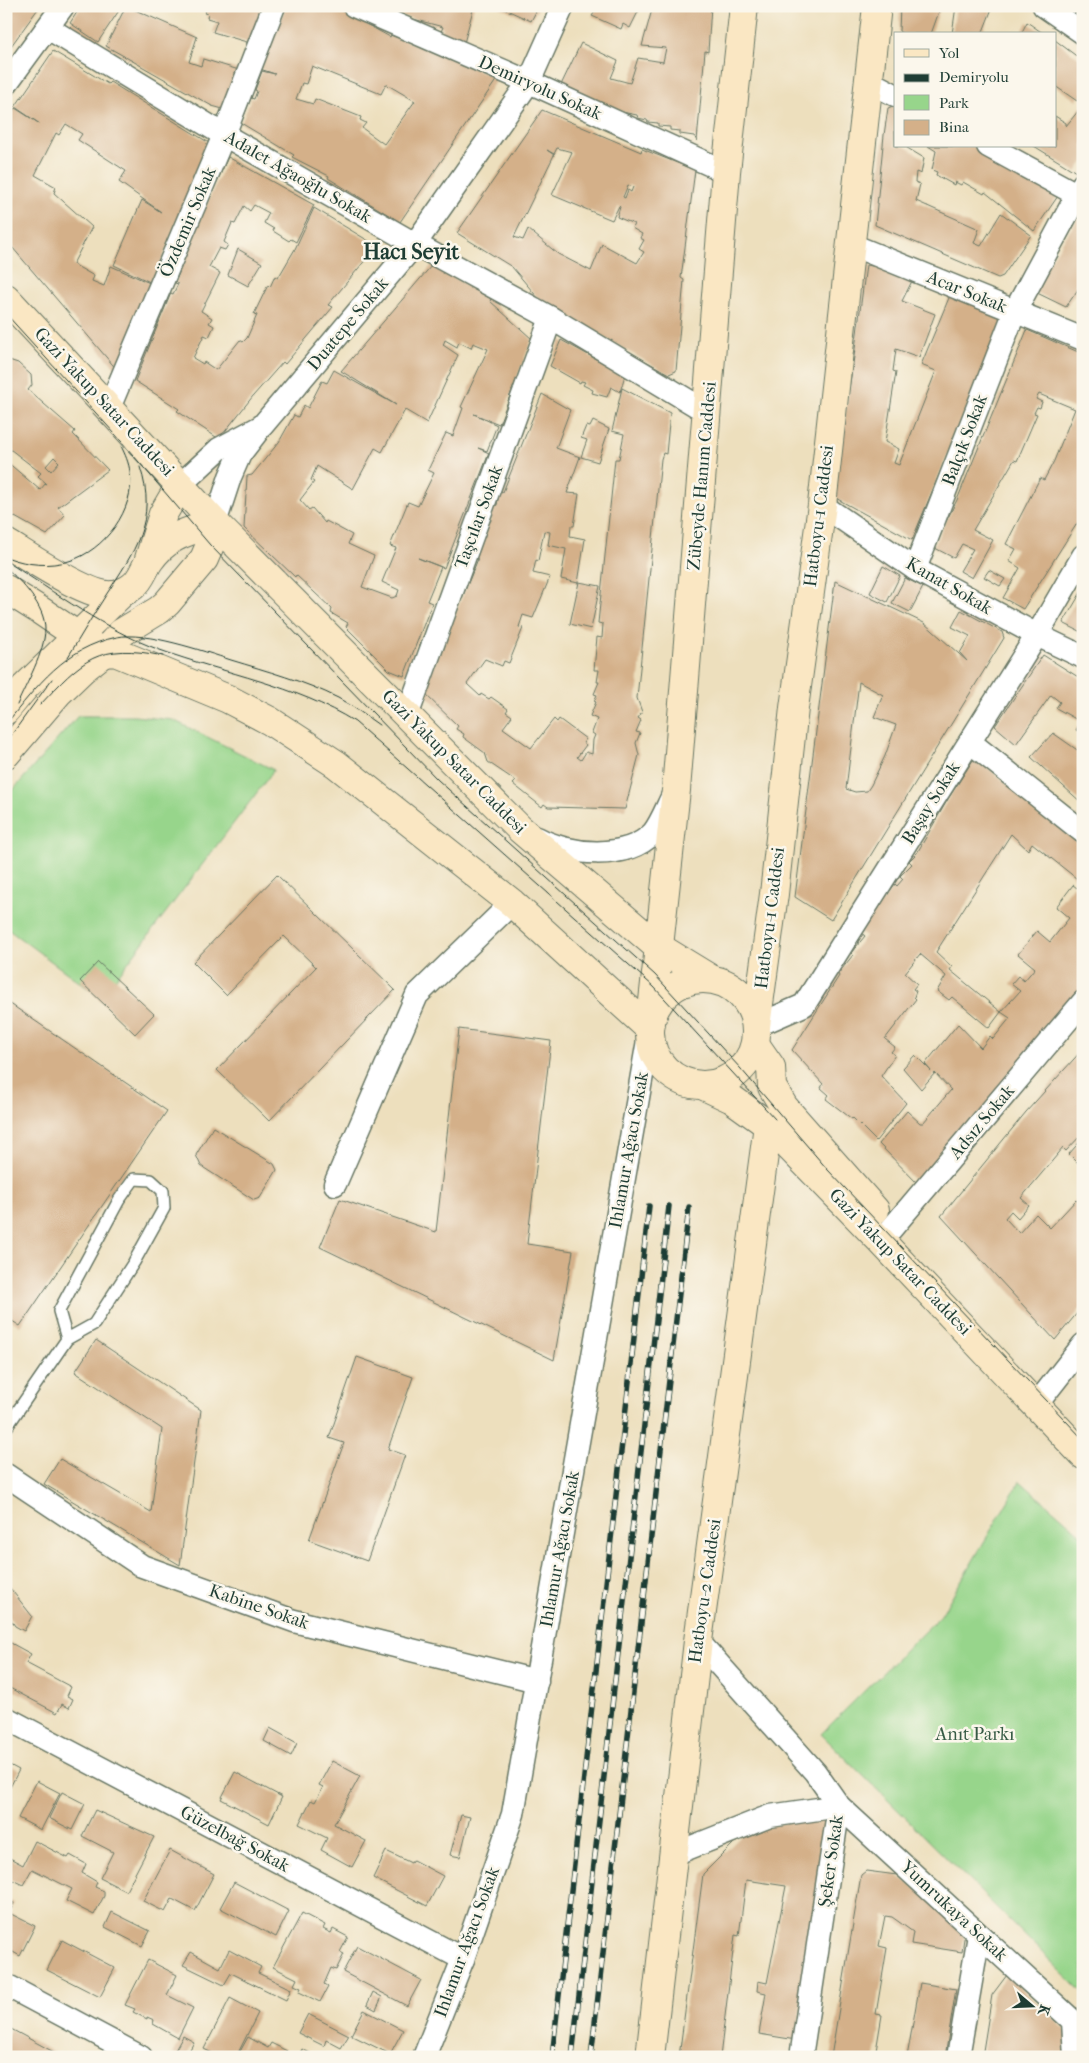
<svg xmlns="http://www.w3.org/2000/svg" width="1089" height="2063" viewBox="0 0 1089 2063" font-family="'IM FELL French Canon',serif">
  <style>
    .green { fill: #97d58b; stroke: #5b8960 }
    .building { fill: #d4b089; fill-rule: evenodd }
    .lines { fill: none; stroke-linecap: round; stroke-linejoin: round }
    .lane-casing { stroke: #677664; stroke-width: 14 }
    .street-casing { stroke: #677664; stroke-width: 25 }
    .secondary-casing { stroke: #677664; stroke-width: 30 }
    .lane { stroke: #fff; stroke-width: 11 }
    .street { stroke: #fff; stroke-width: 22 }
    .secondary { stroke: #fae7c3; stroke-width: 28 }
    .tram { stroke: #1f3d34; stroke-width: 1 }
    .rail-casing { stroke: #1f3d34; stroke-width: 5.5 }
    .rail { stroke: #fbf7ec; stroke-width: 4; stroke-dasharray: 11; stroke-linecap: butt }
    .labels { text-anchor: middle; dominant-baseline: central; stroke-width: 5; stroke-linejoin: round; paint-order: stroke }
    .street-label { font-size: 18px; fill: #1f3d34; stroke: #fbf7ec }
    .park-label { font-size: 18px; fill: #375b45; stroke: #fbf7ec }
    .district-label { font-size: 22px; font-weight: bold; fill: #1f3d34; stroke: #fbf7ec }
  </style>
  <rect width="100%" height="100%" fill="#fbf7ec"/>
  <filter id="ink" filterUnits="userSpaceOnUse"><feTurbulence type="fractalNoise" baseFrequency=".02" numOctaves="2"/><feDisplacementMap in="SourceGraphic" scale="10" xChannelSelector="R" yChannelSelector="G"/><feConvolveMatrix kernelMatrix="1 2 1 2 8 2 1 2 1" color-interpolation-filters="sRGB"/></filter>
  <filter id="wash" filterUnits="userSpaceOnUse"><feTurbulence type="fractalNoise" baseFrequency=".0096" numOctaves="4" result="noise"/><feDisplacementMap in="SourceGraphic" scale="20" xChannelSelector="R" yChannelSelector="G"/><feGaussianBlur stdDeviation="1.12" result="paint"/><feColorMatrix in="noise" values="0 0 0 0 0 0 0 0 0 0 0 0 0 0 0 0 0 1.4 0 .05"/><feComposite in="paint" operator="in"/></filter>
  <g filter="url(#wash)">
    <rect width="100%" height="100%" fill="#eddfbd"/>
    <g class="green">
      <path d="M78,716H134L173,720L274,770L101,998L6,928V798Z"/>
      <path d="M1020,1481L1083,1536V1993L821,1734L941,1615Z"/>
    </g>
    <g id="blocks">
      <g class="building">
        <path d="M6,6H40L6,53Z"/>
        <path d="M81,6H122L98,42L70,23Z"/>
        <path d="M126,6L197,37L189,62L201,66L203,59L239,70L223,109L212,106L106,46Z"/>
        <path d="M207,6H264L250,43L213,32L217,21L207,18L208,14L205,13Z"/>
        <path d="M286,6H331L357,18V19L390,37L391,35L449,57L497,79L400,222L328,178L329,176L292,157L294,155L241,123L251,98L254,99L257,91L255,90L262,71L275,74L260,69ZM312,66L381,94L386,84L415,101L384,144L362,128L366,123L360,120L361,117L315,99L313,104L296,99L302,83L306,84Z"/>
        <path d="M389,6H474L464,43L440,34L443,27L387,12Z"/>
        <path d="M498,6H539L531,21Z"/>
        <path d="M599,6H641L630,28L623,24L621,29L592,16Z"/>
        <path d="M653,6H711L708,52L705,51L697,141L694,136L680,134V131L670,130V127L658,126V123L648,122L647,120L638,118L637,115L622,112L561,85L581,43L618,61L611,78L630,83L638,58L663,62L666,48L642,46Z"/>
        <path d="M900,6H941L931,34H903L899,31Z"/>
        <path d="M956,6H993L982,34H952Z"/>
        <path d="M1070,6H1083V15Z"/>
        <path d="M1027,22L1044,34H1021Z"/>
        <path d="M1055,40L1083,61V99L1079,96L1077,101L1055,86Z"/>
        <path d="M53,51L108,84L110,82L211,144L152,283L114,265L142,200L161,212L119,182L126,171L78,140L82,134L66,124L59,135L56,133L35,175L56,187L54,193L92,227L73,264L94,276L92,281L104,286L111,266L152,284L118,371L6,240V119L15,108L40,124L15,107Z"/>
        <path d="M1083,105V162L1076,172L1034,146H1055V116L1066,123V126Z"/>
        <path d="M893,106H895V146H904L924,158L921,174L916,172L915,182L920,184L916,201L979,229L974,243L981,246L1001,213L1031,235L1003,276L998,278L875,225L884,135L888,108Z"/>
        <path d="M542,110L641,152L642,149L695,170L681,278L684,280L676,371L669,374L604,338L538,298L512,267L457,233ZM557,148L572,152L552,195L612,220L619,206L620,207L617,217L634,224L632,228L642,234L640,238L644,240L639,249L644,252L637,263L602,244L591,271L558,254L528,229L523,240L514,237L554,155L547,150L554,154ZM628,185L633,187L631,192L628,190L625,198L623,197Z"/>
        <path d="M928,146H973L1058,196L1034,231L985,192L984,194L963,182L961,185L955,182L954,185L936,175L937,172L932,170L936,151Z"/>
        <path d="M228,157L314,205L296,242L291,239L289,241L273,231L274,229L264,223L269,213L254,205L250,211L244,206L235,224L232,223L224,242L228,245L225,250L219,248L209,267L220,273L201,311L212,318L209,323L214,326L209,337L204,335L193,358L203,364L204,362L216,370L240,340L243,342L247,338L257,315L254,314L268,285L270,287L275,276L278,278L295,249L314,208L377,246L328,305L333,307L285,364L283,362L253,396L219,439L177,411L179,409L135,381L171,293L173,294L178,284L175,283L197,226Z"/>
        <path d="M1083,211V269L1079,273L1083,275V282L1066,307L1031,290Z"/>
        <path d="M238,249L262,263L248,286L228,275Z"/>
        <path d="M432,265L491,299L490,301L532,339L499,424L474,414L497,425L487,451L478,448L489,453L444,568L418,558L441,567L427,601L432,603L404,676L389,670L346,627L348,623L331,613L332,609L296,575L295,577L244,528L247,476L252,475L279,442L294,415L298,417L304,405L308,408L322,381L327,383L334,370L396,405L341,371ZM445,340L457,347L459,342L471,348L473,343L488,349L461,407L463,408L453,436L446,433L428,470L434,473L418,506L408,502L390,546L396,548L382,582L399,590L397,596L392,598L362,587L374,556L348,544L352,535L326,521L325,523L312,508L309,510L300,500L314,482L311,480L317,466L353,489L375,448L382,452L405,410L427,423L458,355L443,345Z"/>
        <path d="M866,265L898,270L914,277L902,301L935,314L919,357L896,349L893,371L896,372L885,442L899,449L894,463L899,465L936,371L921,365L951,293L1005,316L912,540L832,496L853,364Z"/>
        <path d="M1027,330L1083,354V514L1023,609L1003,598L1020,568L1009,561L1016,549L1006,544L1040,478L1044,480L1054,461L1075,409L1039,394L1036,399L1042,402L1040,408L1037,407L1034,413L1037,414L1017,461L1014,460L973,530L993,540L972,578L960,571L973,549L962,544L954,558L933,547L957,500Z"/>
        <path d="M561,340L625,375L620,392L611,387L607,397L592,393L593,390L583,385L585,382L581,381L580,383L550,366Z"/>
        <path d="M6,356L9,360L18,363L31,375L32,385L28,390L75,431L73,434L108,470L58,507L65,515L47,535L6,512V461L40,490L46,483L38,476L41,473L6,446ZM54,457L59,462L51,471L46,466Z"/>
        <path d="M622,388L670,413L666,454L663,453L661,459L637,698L642,712L638,718L641,720L636,732L640,733L636,743L639,755L625,809L548,807L544,804L542,807L513,784L516,781L488,762L485,753L463,737L464,734L456,729L458,726L423,692L478,559L475,558L489,521H491L490,519L493,506L497,505L499,491L503,492L542,394L570,410L556,448L580,457L567,493L579,494L574,526H571L570,536L585,539L578,583L561,579L566,549L548,545L550,532L544,531L538,561L536,560L533,573L550,577L533,618L523,615L519,627L523,628L509,663L504,661L502,666L485,659L467,684L480,696L481,694L489,699L491,697L508,709L506,712L512,716L503,728L531,748L554,719L557,722L559,719L586,739L583,743L586,745L577,757L581,760L586,752L592,754L593,740L595,735L592,733L597,719L590,716L596,702L594,701L597,695L594,694L599,682H597L599,670H594L597,637L602,638L603,624L598,623L615,459H619L624,434L612,431Z"/>
        <path d="M593,421L609,429L598,462L581,457L587,440L581,438L586,426L590,427Z"/>
        <path d="M883,566L900,576L887,602L870,593Z"/>
        <path d="M989,570L1005,579L1000,586L984,577Z"/>
        <path d="M905,578L923,587L910,612L892,603Z"/>
        <path d="M835,581L924,623L967,661L960,653L970,636L952,627L961,610L1002,632L1004,638L831,920L795,897ZM859,682L883,695L874,717L896,725L885,756L871,785L867,791L855,792L846,789Z"/>
        <path d="M579,582L600,586L591,629L570,624Z"/>
        <path d="M1083,589V633L1063,623Z"/>
        <path d="M1043,655L1083,680V734L1076,730L1081,722L1056,708L1060,702L1051,695L1016,744L995,726Z"/>
        <path d="M1053,733L1083,754V768L1079,773L1083,770V804L1031,757Z"/>
        <path d="M975,757L1083,847V991L920,1186L879,1144L907,1111L920,1123H923L951,1090L935,1073L921,1089L903,1068L915,1055L931,1071L925,1064L958,1024L981,1048L990,1036L993,1039L1010,1018L1001,1012L1020,991L1011,984L1018,976L1024,981L1035,968L1018,954L1037,931L1050,942L1069,918L1056,907L1073,885L1077,888L1081,882L1032,843L1028,850L1011,834L936,952L952,967L950,970L1001,1012L989,1028L952,997L949,1000L937,991L946,976L920,954L905,973L917,984L913,989L916,991L914,997L916,999L885,1039L895,1047L891,1052L895,1055L881,1076L906,1103L876,1141L853,1118L852,1119L826,1099L829,1095L821,1088L823,1084L792,1050L839,976L838,974L853,955L851,953L865,936L860,932L895,884L897,886L903,879L900,876L912,864L909,861L917,853L948,799Z"/>
        <path d="M277,875L395,990L269,1121L217,1070L316,967L284,936L226,995L193,962Z"/>
        <path d="M98,962L154,1014L135,1034L80,981Z"/>
        <path d="M6,1001L167,1111L20,1326L6,1317Z"/>
        <path d="M459,1029L551,1041L527,1244L573,1251L554,1360L320,1247L340,1199L436,1232Z"/>
        <path d="M1083,1049V1133L1066,1151L1063,1148L1021,1198L1029,1205L1018,1218L1011,1211L1005,1218L1019,1233L1036,1214L1050,1228L1076,1200L1083,1207V1306L1055,1340L941,1216L1026,1112Z"/>
        <path d="M213,1127L274,1164L277,1170L260,1198L254,1200L201,1166L196,1155Z"/>
        <path d="M1083,1138V1157L1078,1163L1069,1154Z"/>
        <path d="M96,1340L201,1410L180,1565L44,1484L60,1459L151,1512L162,1429L75,1372Z"/>
        <path d="M357,1357L413,1377L388,1449L405,1455L367,1561L309,1540L344,1443L329,1438Z"/>
        <path d="M6,1583L32,1616L24,1631L15,1626L6,1612Z"/>
        <path d="M9,1642L31,1654L26,1663L71,1687L67,1696L73,1699L69,1708L62,1704L57,1713L6,1686V1647Z"/>
        <path d="M270,1728L297,1743L291,1756L264,1741Z"/>
        <path d="M332,1761L360,1776L334,1824L366,1841L352,1867L321,1850L327,1838L299,1824L311,1800L315,1802L323,1787L319,1785Z"/>
        <path d="M6,1763L19,1770L6,1795Z"/>
        <path d="M235,1772L282,1797L269,1824L221,1799Z"/>
        <path d="M37,1781L60,1793L41,1830L18,1818Z"/>
        <path d="M62,1792L85,1804L72,1830L49,1818Z"/>
        <path d="M95,1810L154,1837L126,1891L100,1878L113,1852L82,1836Z"/>
        <path d="M461,1815L470,1817L460,1857L450,1855Z"/>
        <path d="M817,1816L832,1823L796,2040L759,2034L766,1993L757,1991L758,1981L767,1983L786,1886L746,1880L739,1936L735,1935L720,2057H679L703,1874L746,1831Z"/>
        <path d="M35,1841L68,1858L70,1855L86,1864L82,1873L97,1882L95,1887L104,1891V1896L94,1915L66,1901L72,1889L32,1869L23,1885L6,1877V1856L23,1865Z"/>
        <path d="M170,1850L214,1874L195,1911L172,1899L165,1912L143,1901Z"/>
        <path d="M386,1851L411,1863L413,1860L443,1876L427,1906L373,1878Z"/>
        <path d="M866,1871L897,1875L966,1925L962,1952L911,1944L913,1932L892,1917L885,1916L879,1946L887,1948L876,2014L882,2015L875,2057H831L861,1875Z"/>
        <path d="M234,1882L289,1911L276,1937L220,1908Z"/>
        <path d="M6,1899L14,1903L9,1913L35,1926L20,1956L6,1948Z"/>
        <path d="M112,1912L150,1931L142,1946L105,1927Z"/>
        <path d="M302,1913L325,1925L323,1929L331,1933L333,1929L348,1937L340,1952L344,1954L336,1970L331,1968L324,1984L328,1987L320,2002L299,1992L301,1988L294,1985L297,1979L273,1967Z"/>
        <path d="M62,1940L115,1968L100,1997L47,1970Z"/>
        <path d="M357,1946L421,1980L407,2006L343,1972Z"/>
        <path d="M229,1950L261,1967L258,1973L291,1989L286,2000L231,1973L224,1985L183,1965L191,1952L220,1968Z"/>
        <path d="M148,1960L177,1975L167,1995L193,2008L178,2038L153,2024L154,2020L147,2017V2019L133,2012L135,2009L125,2005Z"/>
        <path d="M1007,1975L1067,2031L1070,2057H982L992,1995Z"/>
        <path d="M920,1983L956,1989L945,2057H907Z"/>
        <path d="M373,1992L382,1997L376,2010L367,2005Z"/>
        <path d="M230,1998L258,2013L236,2057H220L204,2049Z"/>
        <path d="M364,2010L403,2030L390,2054L351,2035Z"/>
        <path d="M308,2014L349,2035L341,2048L326,2040L324,2046L298,2033Z"/>
        <path d="M11,2029L63,2057H6V2038Z"/>
        <path d="M183,2036L194,2042L186,2057H179L173,2054Z"/>
        <path d="M248,2037L268,2048L271,2043L287,2051L283,2057H237Z"/>
        <path d="M302,2049L318,2057H298Z"/>
      </g>
    </g>
  </g>
  <g filter="url(#ink)">
    <use href="#blocks" fill-opacity="0" stroke="#677664" stroke-width="1"/>
    <g class="lines">
      <g class="lane-casing">
        <path id="lane" d="M6,1428L67,1339L94,1324L134,1262L164,1208L163,1191L151,1180L134,1179L119,1200L59,1311L67,1339"/>
      </g>
      <g class="street-casing">
        <g id="street">
          <path d="M354,6L529,82L726,172"/>
          <path d="M1044,6L1083,33"/>
          <path d="M48,28L224,135L415,244L551,318L707,412"/>
          <path d="M870,82L895,95"/>
          <path d="M6,84L63,6"/>
          <path d="M988,146L1076,194"/>
          <path d="M852,245L1083,339"/>
          <path d="M109,408L224,135L274,6"/>
          <path d="M180,485L219,449L262,426L415,244L529,82L563,6"/>
          <path d="M822,505L915,569L1037,635L1083,657"/>
          <path d="M215,523L230,477L240,454L257,432"/>
          <path d="M915,569L1015,311L1083,184"/>
          <path d="M407,716L551,318"/>
          <path d="M970,742L1083,832"/>
          <path d="M537,838C568,855 626,861 653,833C661,823 667,807 673,795"/>
          <path d="M756,1026L804,1005L1037,635L1083,556"/>
          <path d="M335,1184L417,995L512,903"/>
          <path d="M881,1241L1083,1002"/>
          <path d="M1036,1405L1083,1345"/>
          <path d="M6,1475L142,1566L294,1621L537,1681"/>
          <path d="M698,1641L815,1772L839,1806L1073,2021L1075,2057"/>
          <path d="M6,1718L463,1959"/>
          <path d="M674,1854L770,1816L839,1806L801,2057"/>
          <path d="M6,1985L141,2057"/>
          <path d="M424,2057L463,1959L513,1814L650,1029"/>
          <path d="M958,2057L979,1935"/>
        </g>
      </g>
      <g class="secondary-casing">
        <g id="secondary">
          <path d="M6,298L215,523L210,545L204,559L167,603L159,610L121,633L103,653L83,669L58,693L6,754"/>
          <path d="M6,543C28,556 89,598 113,595C119,595 128,590 133,586C142,579 144,568 150,560C168,535 187,532 215,523L520,829L657,946L711,979"/>
          <path d="M149,559L163,514L180,485"/>
          <path d="M6,589L41,611L103,653L115,652L228,699L270,721L336,764L512,903L650,1029"/>
          <path d="M6,710L25,687L123,592"/>
          <circle cx="703" cy="1032" r="53"/>
          <path d="M756,1026L774,894L794,708L822,505L877,6"/>
          <path d="M650,1029L676,790L726,172L744,6"/>
          <path d="M755,1044L771,1067L772,1087L784,1107L875,1210"/>
          <path d="M704,1086L732,1099L768,1125L881,1241L1083,1455"/>
          <path d="M650,2057L698,1641L768,1125"/>
        </g>
      </g>
      <use href="#lane" class="lane"/>
      <use href="#street" class="street"/>
      <use href="#secondary" class="secondary"/>
      <g class="tram">
        <path d="M6,314L115,434L210,545L438,780L655,975L741,1069L828,1170L1083,1439"/>
        <path d="M9,558C28,565 49,567 69,561C104,551 136,509 130,472C129,463 125,454 121,446"/>
        <path d="M6,561C56,593 105,630 160,650C226,674 296,685 355,722L654,987L775,1119"/>
        <path d="M6,568C22,582 45,606 45,629C45,652 26,684 17,705"/>
        <path d="M68,657C81,636 93,615 106,595C134,552 158,520 140,467"/>
        <path d="M40,705C82,660 98,642 163,656"/>
        <path d="M6,724C38,685 64,648 117,637C145,631 203,651 231,660C267,671 304,681 338,698C353,706 366,716 379,725"/>
        <path d="M10,737L52,679"/>
      </g>
      <g class="rail-casing">
        <g id="rail">
          <path d="M552,2057L649,1206"/>
          <path d="M572,2057L669,1206"/>
          <path d="M591,2057L689,1207"/>
        </g>
      </g>
      <use href="#rail" class="rail"/>
    </g>
  </g>
  <g class="labels">
    <g class="street-label">
      <text transform="translate(540 88) rotate(24)">Demiryolu Sokak</text>
      <text transform="translate(298 177) rotate(30)">Adalet Ağaoğlu Sokak</text>
      <text transform="translate(188 222) rotate(-67)">Özdemir Sokak</text>
      <text transform="translate(967 292) rotate(22)">Acar Sokak</text>
      <text transform="translate(348 324) rotate(-50)">Duatepe Sokak</text>
      <text transform="translate(104 402) rotate(47)">Gazi Yakup Satar Caddesi</text>
      <text transform="translate(965 440) rotate(-69)">Balçık Sokak</text>
      <text transform="translate(702 476) rotate(-85)">Zübeyde Hanım Caddesi</text>
      <text transform="translate(819 516) rotate(-83)">Hatboyu-1 Caddesi</text>
      <text transform="translate(479 517) rotate(-70)">Taşcılar Sokak</text>
      <text transform="translate(949 586) rotate(30)">Kanat Sokak</text>
      <text transform="translate(454 762) rotate(45)">Gazi Yakup Satar Caddesi</text>
      <text transform="translate(931 803) rotate(-58)">Başay Sokak</text>
      <text transform="translate(770 918) rotate(-83)">Hatboyu-1 Caddesi</text>
      <text transform="translate(982 1122) rotate(-50)">Adsız Sokak</text>
      <text transform="translate(629 1150) rotate(-80)">Ihlamur Ağacı Sokak</text>
      <text transform="translate(900 1262) rotate(46)">Gazi Yakup Satar Caddesi</text>
      <text transform="translate(560 1549) rotate(-80)">Ihlamur Ağacı Sokak</text>
      <text transform="translate(705 1591) rotate(-82)">Hatboyu-2 Caddesi</text>
      <text transform="translate(259 1607) rotate(19)">Kabine Sokak</text>
      <text transform="translate(235 1839) rotate(28)">Güzelbağ Sokak</text>
      <text transform="translate(831 1861) rotate(-82)">Şeker Sokak</text>
      <text transform="translate(954 1911) rotate(43)">Yumrukaya Sokak</text>
      <text transform="translate(467 1942) rotate(-70)">Ihlamur Ağacı Sokak</text>
    </g>
    <g class="park-label">
      <text x="975" y="1734">Anıt Parkı</text>
    </g>
    <g class="district-label">
      <text x="411" y="252">Hacı Seyit</text>
    </g>
  </g>
  <rect width="1089" height="2063" fill="none" stroke="#fbf7ec" stroke-width="25"/>
  <rect x="894" y="32" width="162" height="115" fill="#fbf7ec" stroke="#a3ada2"/>
  <rect x="904" y="49" width="25" height="8" fill="#fae7c3" stroke="#a3ada2"/>
  <text x="939" y="58" font-size="15" fill="#1f3d34">Yol</text>
  <rect x="904" y="74" width="25" height="8" fill="#1f3d34" stroke="#a3ada2"/>
  <text x="939" y="82" font-size="15" fill="#1f3d34">Demiryolu</text>
  <rect x="904" y="95" width="25" height="15" fill="#97d58b" stroke="#a3ada2"/>
  <text x="939" y="108" font-size="15" fill="#1f3d34">Park</text>
  <rect x="904" y="120" width="25" height="15" fill="#d4b089" stroke="#a3ada2"/>
  <text x="939" y="132" font-size="15" fill="#1f3d34">Bina</text>
  <g transform="translate(1032 2006) rotate(109)" stroke="#fbf7ec" stroke-width="4" paint-order="stroke">
  <path d="M0-4L9 19L0 12L-9 19Z" fill="#1f3d34"/>
  <text y="-8" font-size="14" font-weight="bold" text-anchor="middle" fill="#1f3d34">K</text>
  </g>
</svg>
